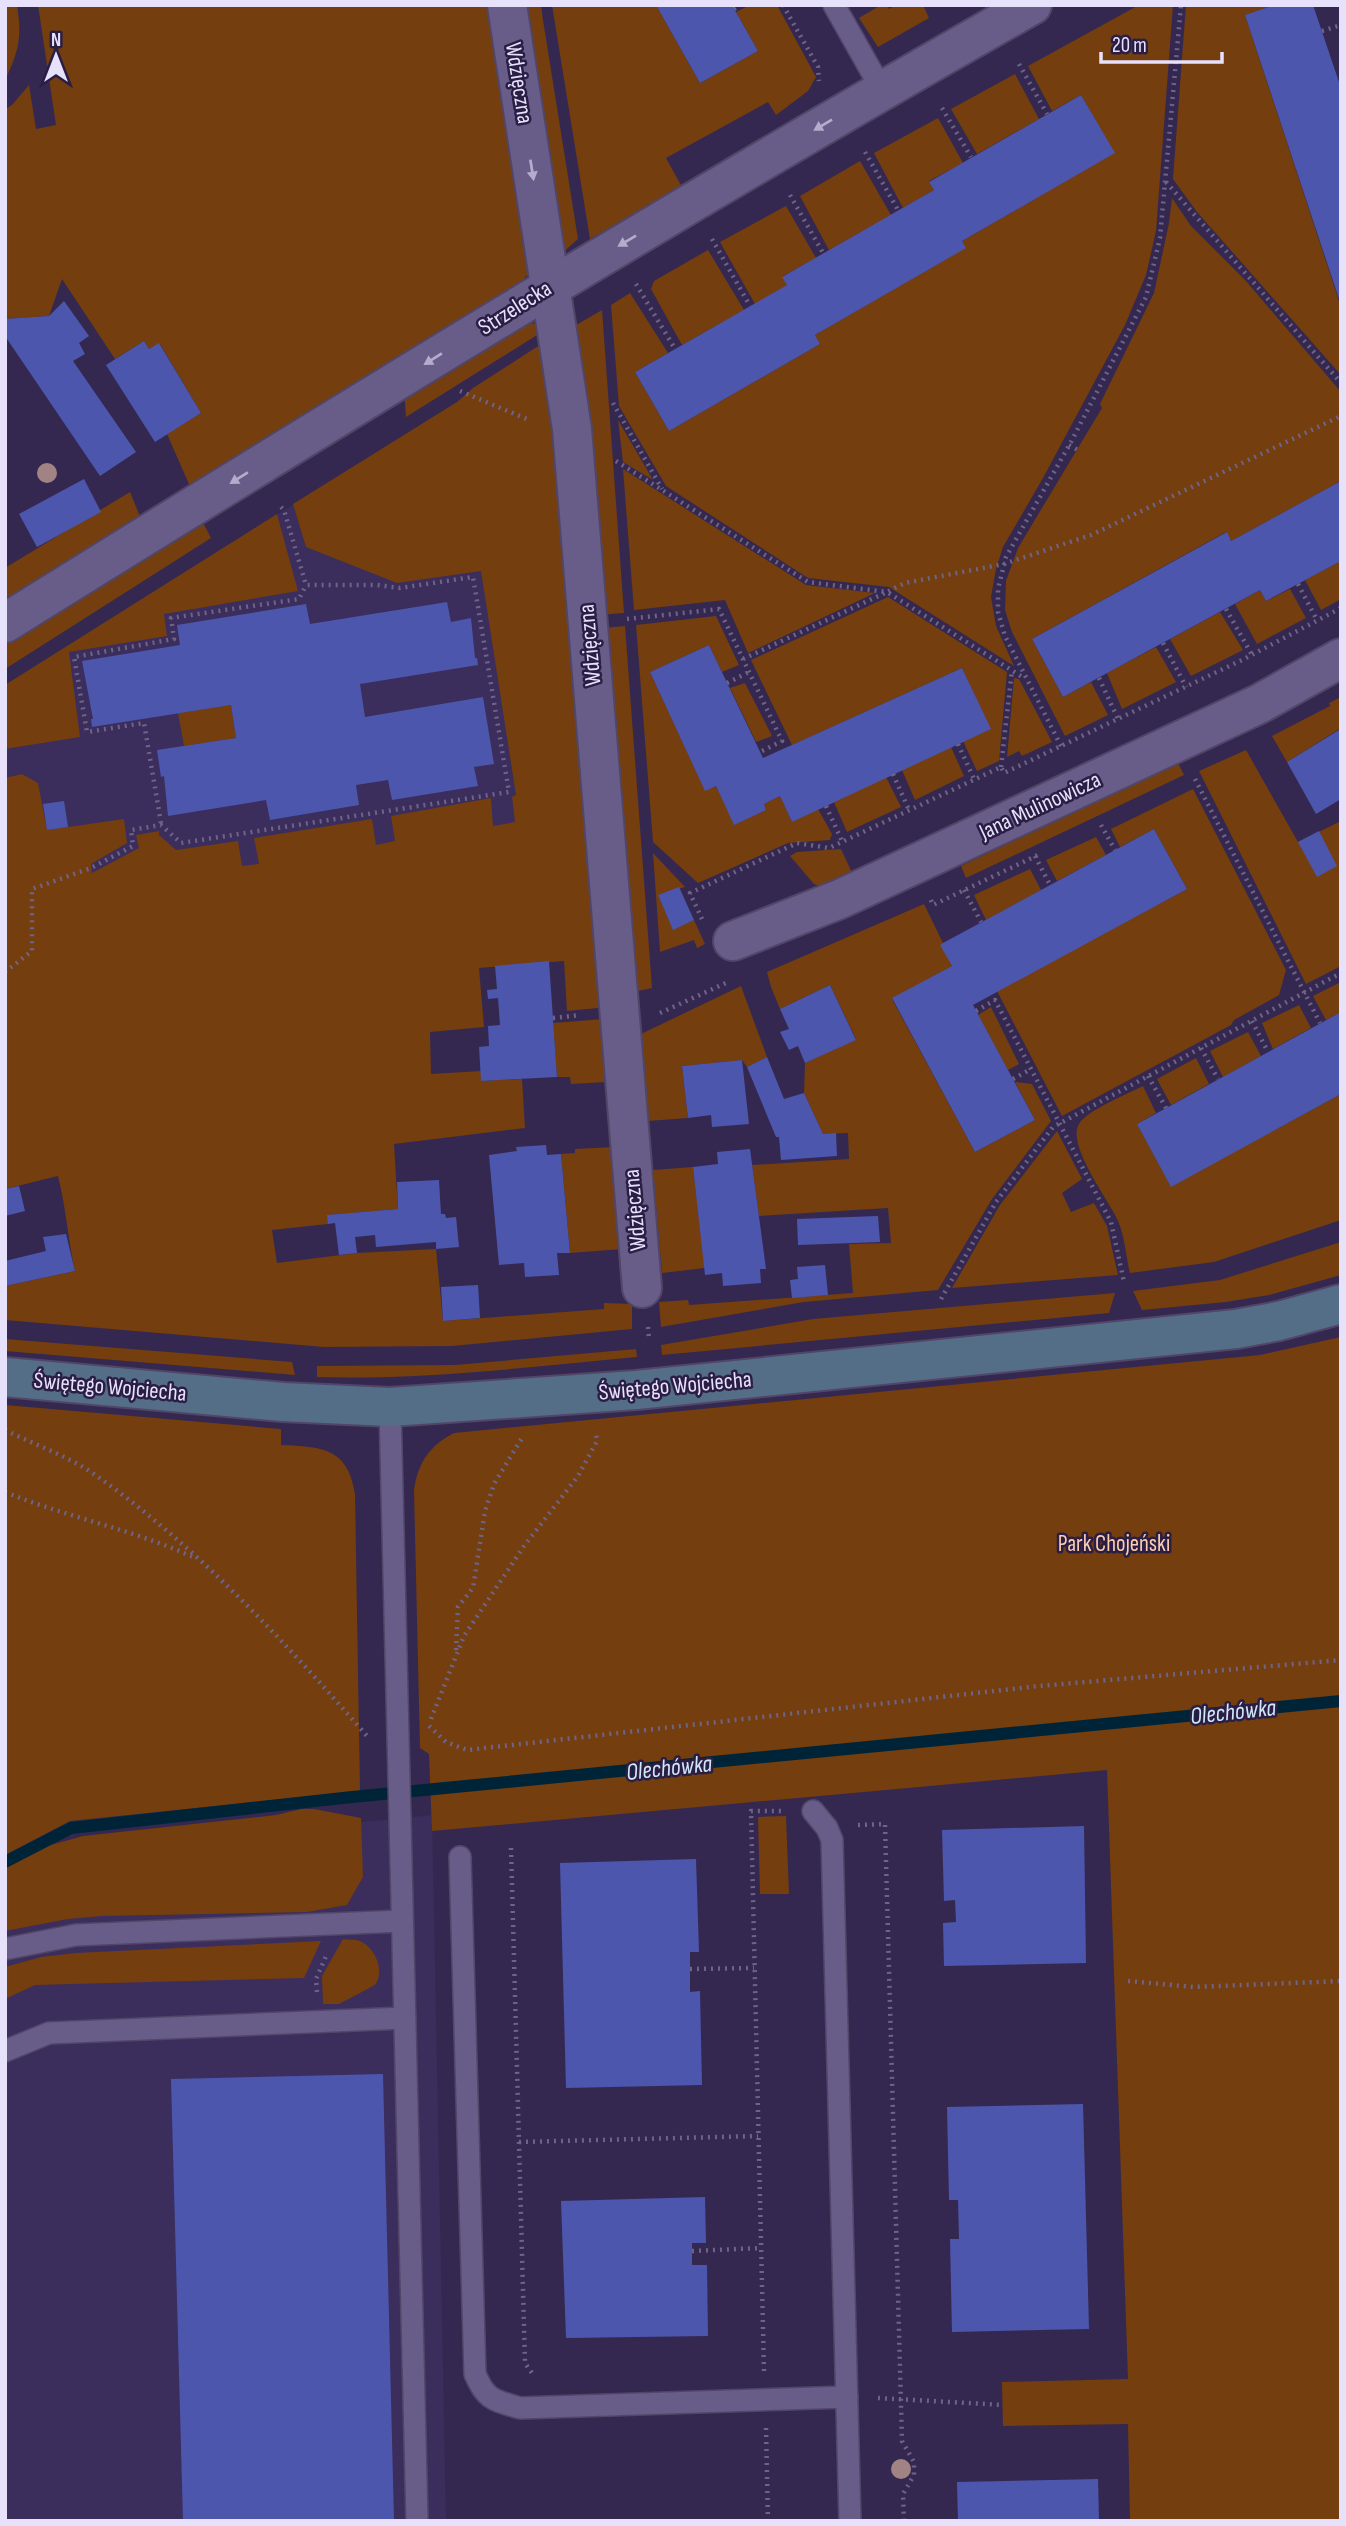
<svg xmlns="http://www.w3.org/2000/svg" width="1346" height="2526" viewBox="0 0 1346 2526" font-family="'Sofia Sans Condensed',sans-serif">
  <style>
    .built { fill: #3b2d5c }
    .green { fill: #743e0f }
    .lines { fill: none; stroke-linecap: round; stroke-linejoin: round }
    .stream { stroke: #002437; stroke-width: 12 }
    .building { fill: #4d56ad }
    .lane-casing { stroke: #514668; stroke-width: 24 }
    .street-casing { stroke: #514668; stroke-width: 42 }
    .secondary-casing { stroke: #514668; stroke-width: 42 }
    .path { stroke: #6e6487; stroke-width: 4.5; stroke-dasharray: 2 5; stroke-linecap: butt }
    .lane { stroke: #685c89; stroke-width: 21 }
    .street { stroke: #685c89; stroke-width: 38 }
    .secondary { stroke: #556e87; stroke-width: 38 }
    .tree { fill: #a28384 }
    .oneway { fill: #b4accd }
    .labels { text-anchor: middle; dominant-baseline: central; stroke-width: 5; stroke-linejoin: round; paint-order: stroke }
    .street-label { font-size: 23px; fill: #e7e1fb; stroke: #2a1e45 }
    .park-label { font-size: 23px; fill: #fccdae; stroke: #2a1e45 }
    .water-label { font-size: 24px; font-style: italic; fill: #d0e8f8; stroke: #2a1e45 }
  </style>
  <rect width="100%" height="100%" fill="#342850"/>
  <g class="built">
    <path d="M457,402L549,961L219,990L230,1131L5,1189V685Z"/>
    <path d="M432,1815L446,2521H5V1890L78,1851Z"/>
  </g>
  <g class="green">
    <path d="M5,5H17C22,37 19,51 5,80Z"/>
    <path d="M38,5H495L531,270L517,288L192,491L167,434L201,413L160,344L149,349L144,341L115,359L62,279L49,316L5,319V109L12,105L29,85L36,129L56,125Z"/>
    <path d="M520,5H541L543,20L578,239L560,255Z"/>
    <path d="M552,5H656L700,83L758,51L736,12L750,5H777L816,77L808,91L776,115L768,102L666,158L682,187L590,239Z"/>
    <path d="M881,5H887L889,9L897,5H923L929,18L878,47L859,18Z"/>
    <path d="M1139,5H1173L1156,231L1146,275L1125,325L1043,478L1003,547L996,569L991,597L996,626L1014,666L889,587L808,578L666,486L619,406L611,305L630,293L668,353L635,372L669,431L820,344L815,335L965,248L962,241L1114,153L1081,95L1052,111L1028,66Z"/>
    <path d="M1186,5H1274L1245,15L1341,307V375L1197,212L1173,179Z"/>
    <path d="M1015,74L1039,119L977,154L951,109Z"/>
    <path d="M938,118L963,163L929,181L934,190L903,208L874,153Z"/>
    <path d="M860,161L891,215L829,250L800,196Z"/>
    <path d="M1172,198L1191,226L1246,281L1341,392V481L1231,541L1226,532L1032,639L1063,697L1091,682L1108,715L1065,736L1012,632L1005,610L1006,581L1018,548L1102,408L1100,404L1154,293L1169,223Z"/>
    <path d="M786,206L816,258L783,276L787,285L755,304L720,242Z"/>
    <path d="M708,250L744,310L682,345L651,289L654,281Z"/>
    <path d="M602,310L624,613L599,615L571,328Z"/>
    <path d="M522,320L535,324L542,332L406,417L404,389Z"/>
    <path d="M546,341L608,1007L567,1011L564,961L479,968L484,1027L430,1032L431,1074L481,1071V1081L522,1079L525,1128L394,1144L398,1209L328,1215V1224L272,1230L277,1263L357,1253L436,1249L443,1321L604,1309V1303L632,1304V1329L452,1346L324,1347L5,1320V1286L75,1271C68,1239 66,1208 58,1176L5,1189V778L22,774L38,783L47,830L124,819L127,843L91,864L92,873L139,848L136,835L159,831V835L176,850L238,841L242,866L259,864L254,838L372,819L376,845L395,841L391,816L491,798L493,826L515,822L512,797L516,795L481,571L397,583L306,547L293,504L457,402L473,388Z"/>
    <path d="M618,420L653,480L623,462Z"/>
    <path d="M623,469L806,585L875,593L748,653L725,600L634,610Z"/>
    <path d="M130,492L143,524L5,603V568Z"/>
    <path d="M277,514L298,591L164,614L167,636L69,652L80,737L5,749V685Z"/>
    <path d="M200,517L211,538L5,669V639Z"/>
    <path d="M1341,561V599L1321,610L1305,580Z"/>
    <path d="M1290,589L1306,618L1257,644L1235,604L1260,590L1266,601Z"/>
    <path d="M888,597L1007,672L999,761L977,771L963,741L990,729L962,668L792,745L751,660Z"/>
    <path d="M1220,612L1243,650L1191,676L1170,639Z"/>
    <path d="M716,616L739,665L722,672L709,645L650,672L705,790L716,786L734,824L766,810L764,804L780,796L792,822L818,809L832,834L830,840L788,843L698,883L653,842L636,625Z"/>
    <path d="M625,626L652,988L633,992L602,628Z"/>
    <path d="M1156,647L1176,682L1122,709L1107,673Z"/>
    <path d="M1014,678L1019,679L1052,742L1022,756L1019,751L1007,757Z"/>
    <path d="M745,683L772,736L756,742L730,688Z"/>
    <path d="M1341,697V728L1287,762L1272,736L1330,706L1329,703Z"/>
    <path d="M231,705L236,738L184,746L178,713Z"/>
    <path d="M951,747L964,776L915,800L902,770Z"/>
    <path d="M1246,750L1298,842L1341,821V966L1306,984L1199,771Z"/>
    <path d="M1178,763L1184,775L966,878L961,866Z"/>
    <path d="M886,777L901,807L847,832L834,802Z"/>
    <path d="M1193,789L1286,970L1279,995L1234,1020L1231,1025L1062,1116L997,991L1187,889L1154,829L1120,847L1111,829Z"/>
    <path d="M1096,837L1106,855L1057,881L1046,860Z"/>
    <path d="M841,849L854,877L829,889L814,884L790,856L797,852Z"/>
    <path d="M653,853L685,887L658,895L673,929L694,920L705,944L697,948L694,940L660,952Z"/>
    <path d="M1030,869L1041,890L986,920L974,895Z"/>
    <path d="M924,904L943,943L941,945L952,966L892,999L975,1152L1035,1120L1015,1082L1032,1084L1051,1121L992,1199L938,1290L804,1302L661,1327L659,1302L688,1300L689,1305L853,1293L849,1244L891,1243L888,1208L759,1216L752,1165L849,1159L848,1133L823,1134L804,1093L805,1063L856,1039L830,985L780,1009L771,987L767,972Z"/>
    <path d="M1341,982V1012L1326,1020L1313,996Z"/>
    <path d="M741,986L767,1057L747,1067L742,1060L682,1066L688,1118L647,1121L641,1034Z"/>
    <path d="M1299,1005L1311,1028L1273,1049L1262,1023Z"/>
    <path d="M991,1007L1019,1064L1008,1070L978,1015Z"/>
    <path d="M604,1019L607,1082L571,1084L570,1077H557L553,1023Z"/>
    <path d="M1248,1032L1261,1056L1223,1077L1210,1051Z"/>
    <path d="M1196,1058L1209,1084L1171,1105L1157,1079Z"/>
    <path d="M1143,1086L1156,1113L1137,1124L1171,1186L1341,1094V1220L1214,1262L1130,1273C1126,1257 1125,1237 1118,1221C1109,1200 1066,1145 1079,1124C1087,1110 1128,1094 1143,1086Z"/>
    <path d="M1057,1131L1082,1179L1062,1193L1071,1212L1094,1203L1107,1226L1118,1275L952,1288L1000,1205Z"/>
    <path d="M614,1147L622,1249L570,1253L561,1154L575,1153V1149Z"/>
    <path d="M693,1167L705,1268L662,1273L653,1170Z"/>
    <path d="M1341,1242V1275L1269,1295L1226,1302L1142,1310L1133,1291L1220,1280Z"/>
    <path d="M1115,1293L1109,1313L662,1355L661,1345L813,1319Z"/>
    <path d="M1341,1337V2521H1130L1128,2424L1003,2426L1002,2382L1128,2379L1107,1770L432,1831L429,1754L420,1748L414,1490C418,1463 429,1446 454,1433L1260,1355Z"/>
    <path d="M5,1339L292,1362L295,1375L5,1351Z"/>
    <path d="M636,1349L637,1357C530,1367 424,1380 317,1377V1366L455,1365Z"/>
    <path d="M5,1405L281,1429V1445C321,1447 348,1447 355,1494L360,1791L70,1821L5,1855Z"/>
    <path d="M301,1809H314L361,1818L363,1877L347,1905L307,1912L102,1916L68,1919L5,1931V1868L47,1846L83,1836L276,1815Z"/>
    <path d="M786,1816L789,1894H760L758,1817Z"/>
    <path d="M343,1939C349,1940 355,1939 360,1941C376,1948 385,1972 375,1985L339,2004H323L322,1976Z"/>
    <path d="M321,1941L304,1978L35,1985L5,1999V1967L41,1957L76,1953Z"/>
  </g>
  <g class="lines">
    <path class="stream" d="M5,1862L71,1828L352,1797L1341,1701"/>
  </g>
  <g class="building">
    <path d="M656,5H732L758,51L700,83Z"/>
    <path d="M1274,5H1313L1341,88V305L1245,15Z"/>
    <path d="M1081,95L1115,153L962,241L966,248L815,335L820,344L669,431L635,372L787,285L782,277L934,190L929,182Z"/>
    <path d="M64,301L89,336L79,343L85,354L73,361L136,452L100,476L5,336V319L49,316Z"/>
    <path d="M144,341L149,349L159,343L201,413L155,442L106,365Z"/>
    <path d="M84,479L101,512L37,547L19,514Z"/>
    <path d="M1341,481V561L1266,601L1260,590L1063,697L1032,639L1227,532L1231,541Z"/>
    <path d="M447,602L451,622L471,618L475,658H477L478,665L360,684L365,717L483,697L494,764L474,767L478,786L392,800L388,780L356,785L359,805L270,820L266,800L168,816L164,776L161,777L157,750L236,738L231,705L92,727L91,719H93L82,661L180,645L177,625L306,604L310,624Z"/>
    <path d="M709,645L763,758L962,668L991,729L792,822L780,796L764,804L766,810L734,825L716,786L705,791L650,672Z"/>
    <path d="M1339,730L1341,799L1316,814L1287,762Z"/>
    <path d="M64,801L68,827L47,830L43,804Z"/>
    <path d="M1154,829L1187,889L973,1005L1035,1120L975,1152L892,998L952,966L940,945L943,943Z"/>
    <path d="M1319,831L1337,866L1317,877L1298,842Z"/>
    <path d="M679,887L694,920L673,930L658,895Z"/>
    <path d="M549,961L557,1077L481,1081L479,1047L489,1046L488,1026L500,1025L498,998L488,999L487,990L497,989L495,966Z"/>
    <path d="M830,985L856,1040L805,1063L798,1046L789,1050L780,1032L789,1029L780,1009Z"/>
    <path d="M1341,1012V1094L1171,1187L1137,1124Z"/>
    <path d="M767,1057L784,1099L804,1093L823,1134L836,1133L837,1156L781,1160L779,1137H776L747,1067Z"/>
    <path d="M742,1060L749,1124L712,1127L711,1115L688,1118L682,1066Z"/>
    <path d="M546,1145L547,1155L561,1154L570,1253H557L559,1275L525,1277L524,1263L499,1265L489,1155L517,1151L516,1147Z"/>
    <path d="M750,1149L766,1269H760L761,1283L723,1286L722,1273L705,1275L693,1167L718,1164L717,1152Z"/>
    <path d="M439,1180L441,1214H445L446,1218L456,1217L459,1247L436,1249V1242L376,1247L375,1235L355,1237L357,1253L339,1255L335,1223L328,1224L327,1215L398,1209L397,1182Z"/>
    <path d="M19,1186L25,1211L5,1216V1189Z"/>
    <path d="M878,1216L880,1242L798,1245L797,1219Z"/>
    <path d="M66,1234L75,1271L5,1286V1261L46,1251L43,1237Z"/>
    <path d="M825,1265L828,1295L792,1298L790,1280L798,1279L797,1267Z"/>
    <path d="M478,1285L480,1318L443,1321L441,1287Z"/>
    <path d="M1084,1826L1086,1963L944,1966L943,1923L956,1922L955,1900L944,1901L942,1830Z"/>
    <path d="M696,1859L699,1952H690V1992L700,1991L702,2085L566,2088L560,1863Z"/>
    <path d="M383,2074L394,2521H183L171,2079Z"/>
    <path d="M1083,2104L1089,2329L952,2332L950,2239H959L958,2200H949L947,2107Z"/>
    <path d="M705,2197L706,2243H692V2265H707L708,2336L566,2338L561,2201Z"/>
    <path d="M1098,2479L1099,2521H958L957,2482Z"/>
  </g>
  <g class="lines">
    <g class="lane-casing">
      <g id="lane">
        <path d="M834,5L882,90"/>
        <path d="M390,1407L417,2521"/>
        <path d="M813,1811L827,1828L832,1840L850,2521"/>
        <path d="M460,1857L475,2374C486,2400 493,2400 520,2408L847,2397"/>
        <path d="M5,1949L76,1935L402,1921"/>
        <path d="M5,2051L49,2033L405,2018"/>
      </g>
    </g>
    <g class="street-casing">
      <g id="street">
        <path d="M507,5L572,429L642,1288"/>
        <path d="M5,623C344,412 684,202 1032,5"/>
        <path d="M733,941L840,899L1259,704L1341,658"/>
      </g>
    </g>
    <g class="secondary-casing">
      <path id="secondary" d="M5,1377L283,1402L390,1407L636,1390L1236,1329L1279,1321L1341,1304"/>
    </g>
    <g class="path">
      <path d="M783,5L818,67L819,81"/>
      <path d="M734,9L740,5"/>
      <path d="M1322,31L1341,25"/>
      <path d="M1019,64L1047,114"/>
      <path d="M942,108L971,157"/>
      <path d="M865,152L898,210"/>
      <path d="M1166,182L1341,383"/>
      <path d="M790,195L823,253"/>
      <path d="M712,239L750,306"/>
      <path d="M636,284L675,349"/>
      <path d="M460,391L529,420"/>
      <path d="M613,403L662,489"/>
      <path d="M1069,445L1078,450"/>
      <path d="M616,461L808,582L887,592L905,583L1004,564L1091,535L1341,416"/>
      <path d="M1298,584L1317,620"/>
      <path d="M1226,609L1252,655"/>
      <path d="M627,619L719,609L782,741L760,752"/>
      <path d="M1163,643L1186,687"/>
      <path d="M743,659L887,592L1024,678"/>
      <path d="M1099,678L1118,719"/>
      <path d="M727,683L749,672"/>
      <path d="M958,744L974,779"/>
      <path d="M1061,746L1005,636L998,612V589L1006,557L1071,442L1146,297L1160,238L1181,5"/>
      <path d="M1001,767L1012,670"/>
      <path d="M893,774L909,810"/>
      <path d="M1195,779L1320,1023"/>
      <path d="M826,806L842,841"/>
      <path d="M161,823L144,723L87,732L74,657L174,639L171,618L299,599L306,585"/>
      <path d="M1101,825L1115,850"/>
      <path d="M1035,856L1050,885"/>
      <path d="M964,890L981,922"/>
      <path d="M931,900L933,905L1040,854"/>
      <path d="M702,919L690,893L797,843L829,848L1001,767L1004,773L1242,660L1341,608"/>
      <path d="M5,972L32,951V889L91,868L133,846L131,830L161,825L181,843L509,792L473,577L400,588L377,585H306L284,510L278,504"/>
      <path d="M976,1011L995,1000L1111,1222L1124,1282"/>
      <path d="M660,1013L728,982"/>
      <path d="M553,1018L580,1015"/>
      <path d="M1252,1021L1268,1052"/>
      <path d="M1201,1048L1218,1079"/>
      <path d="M1148,1076L1166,1108"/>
      <path d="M1013,1079L1031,1069"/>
      <path d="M941,1299L996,1202L1053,1127L1341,973"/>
      <path d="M648,1327L649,1338"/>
      <path d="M5,1430C33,1444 65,1455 91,1472C194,1543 285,1642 367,1736"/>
      <path d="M5,1492C66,1517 132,1529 193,1557"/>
      <path d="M456,1650L458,1607L473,1588L485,1511L494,1484L522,1438"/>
      <path d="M431,1719L464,1636L524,1546L578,1476L597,1441L596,1433"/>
      <path d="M429,1726L446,1742L467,1750L1039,1686L1341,1660"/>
      <path d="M858,1825L885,1824L902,2441L914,2462V2475L903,2494L904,2521"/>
      <path d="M511,1848L525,2363L534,2376"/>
      <path d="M690,1969L754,1968"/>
      <path d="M1128,1981L1194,1987L1341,1981"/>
      <path d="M317,1992L316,1979L327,1954"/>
      <path d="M519,2142L758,2136"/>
      <path d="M692,2251L761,2248"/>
      <path d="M764,2371L751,1811H782"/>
      <path d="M878,2398L1003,2405"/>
      <path d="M766,2428L768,2521"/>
    </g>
    <use href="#lane" class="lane"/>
    <use href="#street" class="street"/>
    <use href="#secondary" class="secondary"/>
  </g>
  <g class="tree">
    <circle cx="47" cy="473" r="10"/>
    <circle cx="901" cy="2469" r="10"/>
  </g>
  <defs><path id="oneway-solid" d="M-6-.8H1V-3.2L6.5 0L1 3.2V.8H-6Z" transform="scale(1.75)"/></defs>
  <g class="oneway">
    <use href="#oneway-solid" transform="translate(823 125) rotate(149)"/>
    <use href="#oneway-solid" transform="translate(532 170) rotate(81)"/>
    <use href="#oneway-solid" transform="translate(627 241) rotate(149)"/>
    <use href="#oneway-solid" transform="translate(433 359) rotate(148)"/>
    <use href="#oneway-solid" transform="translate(239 478) rotate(148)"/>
  </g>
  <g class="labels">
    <g class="street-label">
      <text transform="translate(519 83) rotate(81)">Wdzięczna</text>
      <text transform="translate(515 308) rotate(-32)">Strzelecka</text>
      <text transform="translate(590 645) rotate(-95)">Wdzięczna</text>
      <text transform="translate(1040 806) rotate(-25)">Jana Mulinowicza</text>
      <text transform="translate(635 1210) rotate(-95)">Wdzięczna</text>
      <text transform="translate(675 1386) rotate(-5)">Świętego Wojciecha</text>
      <text transform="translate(110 1387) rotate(5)">Świętego Wojciecha</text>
    </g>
    <g class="park-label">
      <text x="1114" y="1544">Park Chojeński</text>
    </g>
    <g class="water-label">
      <text transform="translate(1233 1712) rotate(-6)">Olechówka</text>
      <text transform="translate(669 1768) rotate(-6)">Olechówka</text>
    </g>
  </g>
  <rect width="1346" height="2526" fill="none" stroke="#e7e1fb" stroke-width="14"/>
  <g transform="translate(56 56)" stroke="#2a1e45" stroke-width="5" paint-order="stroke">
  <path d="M0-5L12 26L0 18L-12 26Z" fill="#e7e1fb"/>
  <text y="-10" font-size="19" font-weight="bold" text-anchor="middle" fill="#e7e1fb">N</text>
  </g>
  <path d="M1101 52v10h121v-10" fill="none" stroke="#e7e1fb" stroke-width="3.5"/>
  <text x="1112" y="52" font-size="21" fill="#e7e1fb" stroke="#2a1e45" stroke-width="5" paint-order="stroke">20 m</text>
</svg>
